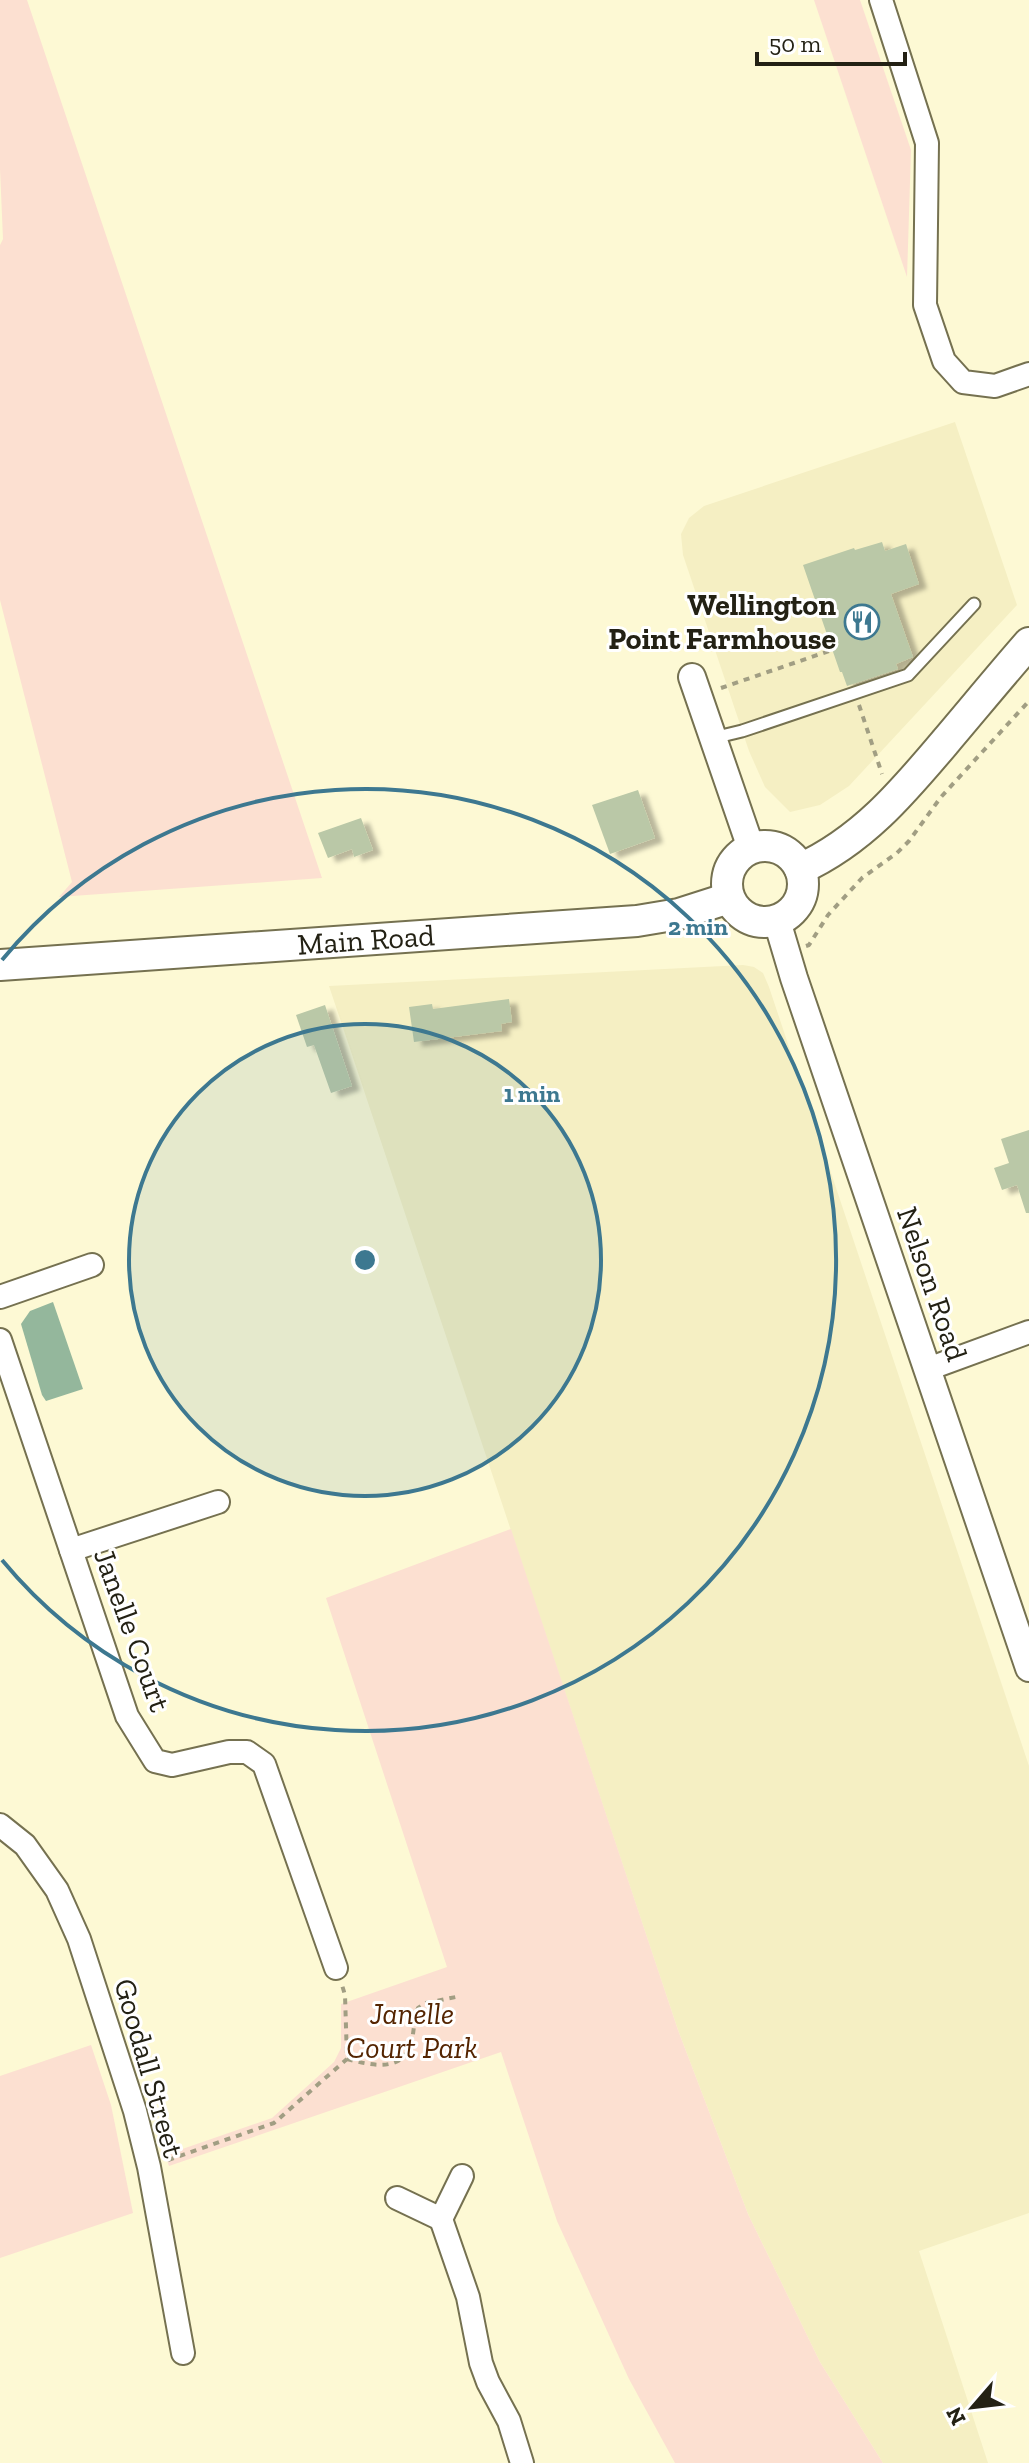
<svg xmlns="http://www.w3.org/2000/svg" width="1029" height="2463" viewBox="0 0 1029 2463" font-family="'Zilla Slab',serif">
  <style>
    .built { fill: #f5efc3 }
    .green { fill: #fce0d1 }
    .water { fill: #94b79c }
    .building { fill: #bac8a7; filter: url(#shadow) }
    .lines { fill: none; stroke-linecap: round; stroke-linejoin: round }
    .service-casing { stroke: #757150; stroke-width: 15 }
    .minor-casing { stroke: #757150; stroke-width: 26 }
    .tertiary-casing { stroke: #757150; stroke-width: 30 }
    .secondary-casing { stroke: #757150; stroke-width: 34 }
    .path { stroke: #a19e83; stroke-width: 4; stroke-dasharray: 6 6; stroke-linecap: butt }
    .service { stroke: #fff; stroke-width: 11 }
    .minor { stroke: #fff; stroke-width: 22 }
    .tertiary { stroke: #fff; stroke-width: 26 }
    .secondary { stroke: #fff; stroke-width: 30 }
    .ring { fill: none; stroke: #3d7890; stroke-width: 4 }
    .labels { text-anchor: middle; dominant-baseline: central; stroke-width: 6; stroke-linejoin: round; paint-order: stroke }
    .poi-label { font-size: 30px; font-weight: bold; fill: #232114; stroke: #fff; text-anchor: end }
    .street-label { font-size: 30px; fill: #232114; stroke: #fff }
    .park-label { font-size: 30px; font-style: italic; fill: #542400; stroke: #fff }
    .centre { fill: #3d7890; stroke: #fff; stroke-width: 4 }
    .ring-label { font-size: 24px; text-anchor: middle; font-weight: bold; fill: #3d7890; stroke: #fff; stroke-width: 6; stroke-linejoin: round; paint-order: stroke }
  </style>
  <defs>
    <filter id="shadow"><feDropShadow dx="8" dy="4.5" stdDeviation="2" flood-color="#0004"/></filter>
  </defs>
  <rect width="100%" height="100%" fill="#fdf9d4"/>
  <g class="built">
    <path d="M955,422L1017,605L849,786L820,805L790,812L765,787L749,751L683,555L681,534L689,518L704,506Z"/>
    <path d="M743,965L754,967L763,973L769,987L1029,1766V2213L919,2251L988,2463H883L820,2362L748,2214L678,2030L329,986Z"/>
  </g>
  <g class="green">
    <path d="M0,0H27L322,878L59,897L72,882L0,600V245L3,239L0,169Z"/>
    <path d="M814,0H860L911,150L907,277Z"/>
    <path d="M511,1529L678,2030L748,2214L820,2362L883,2463H675L629,2379L557,2221L501,2052L169,2166L165,2155L272,2118L334,2062L341,2048V2004L447,1967L326,1598Z"/>
    <path d="M91,2045L111,2105L133,2213L0,2258V2076Z"/>
  </g>
  <path class="water" d="M53,1302L83,1389L46,1401L42,1395L21,1324L30,1311Z"/>
  <g class="building">
    <path d="M882,542L885,551L906,544L919,584L891,594L913,657L896,664L898,669L847,686L842,672H840L803,565L854,548L855,550Z"/>
    <path d="M638,790L655,838L610,854L592,805Z"/>
    <path d="M361,818L373,850L354,857L352,849L328,858L318,833Z"/>
    <path d="M509,999L512,1022L501,1024L502,1031L414,1042L409,1007L432,1004L433,1009Z"/>
    <path d="M325,1005L352,1086L331,1093L314,1045L307,1047L296,1015Z"/>
    <path d="M1029,1130V1213H1026L1017,1185L1002,1190L994,1168L1009,1163L1001,1139Z"/>
  </g>
  <g class="lines">
    <g class="service-casing">
      <path id="service" d="M713,738L742,731L908,675L974,604"/>
    </g>
    <g class="minor-casing">
      <g id="minor">
        <path d="M881,0L927,143L925,305L944,361L963,382L995,386L1029,374"/>
        <path d="M0,1297L92,1265"/>
        <path d="M0,1340L127,1716L155,1761L172,1765L229,1752H247L264,1764L336,1968"/>
        <path d="M928,1369L1029,1332"/>
        <path d="M71,1550L218,1502"/>
        <path d="M0,1825L25,1845L57,1890L79,1939L135,2111L149,2167L183,2353"/>
        <path d="M397,2198L441,2219L462,2176"/>
        <path d="M441,2219L468,2297L481,2363L488,2382L509,2421L522,2463"/>
      </g>
    </g>
    <g class="tertiary-casing">
      <g id="tertiary">
        <path d="M692,677L751,848"/>
        <path d="M777,921L794,978L1029,1668"/>
      </g>
    </g>
    <g class="secondary-casing">
      <g id="secondary">
        <circle cx="765" cy="884" r="38"/>
        <path d="M800,869C862,841 903,792 946,741C974,708 1001,675 1029,643"/>
        <path d="M0,965L637,921L679,914L729,898"/>
      </g>
    </g>
    <g class="path">
      <path d="M721,688L832,650"/>
      <path d="M859,705L882,774"/>
      <path d="M806,946L809,945L828,915L862,878L897,853L909,841L941,797L1029,701"/>
      <path d="M347,2059C370,2065 405,2074 412,2040C414,2030 414,2019 418,2008L426,2003L456,1997"/>
      <path d="M168,2160L274,2123L347,2059L345,1995L342,1985"/>
    </g>
    <use href="#service" class="service"/>
    <use href="#minor" class="minor"/>
    <use href="#tertiary" class="tertiary"/>
    <use href="#secondary" class="secondary"/>
  </g>
  <circle cx="365" cy="1260" r="236" fill="#3d7890" fill-opacity=".12"/>
  <g class="ring">
    <circle cx="365" cy="1260" r="236"/>
    <path d="M2 960A471 471 0 1 1 2 1560"/>
  </g>
  <defs>
    <g id="restaurant-ring" transform="scale(1.8)"><circle r="9.5" fill="#fff" stroke="#3d7890" stroke-width="1.5"/><path d="M-5-6h1v4h1v-4h1v4h1v-4h1v5L-1.5 .5V6h-2V.5L-5-1ZM5-6V6H3V1.5H1.5Q1.5-4 5-6Z" fill="#3d7890"/></g>
  </defs>
  <g fill-rule="evenodd">
    <use href="#restaurant-ring" x="862" y="622"/>
  </g>
  <g class="labels">
    <g class="poi-label">
      <text x="836" y="605">Wellington<tspan x="836" dy="34">Point Farmhouse</tspan></text>
    </g>
    <g class="street-label">
      <text transform="translate(366 940) rotate(-4)">Main Road</text>
      <text transform="translate(932 1284) rotate(71)">Nelson Road</text>
      <text transform="translate(132 1630) rotate(70)">Janelle Court</text>
      <text transform="translate(149 2068) rotate(74)">Goodall Street</text>
    </g>
    <g class="park-label">
      <text x="412" y="2014">Janelle<tspan x="412" dy="34">Court Park</tspan></text>
    </g>
  </g>
  <circle cx="365" cy="1260" r="12" class="centre"/>
  <g class="ring-label">
    <text x="698" y="935">2 min</text>
    <text x="532" y="1102">1 min</text>
  </g>
  <g transform="translate(973 2407) rotate(242)" stroke="#ffffff" stroke-width="6" paint-order="stroke">
  <path d="M0-6L14 30L0 20L-14 30Z" fill="#232114"/>
  <text y="-12" font-size="22" font-weight="bold" text-anchor="middle" fill="#232114">N</text>
  </g>
  <path d="M757 52v12h148v-12" fill="none" stroke="#232114" stroke-width="4"/>
  <text x="769" y="52" font-size="24" fill="#232114" stroke="#ffffff" stroke-width="6" paint-order="stroke">50 m</text>
</svg>
